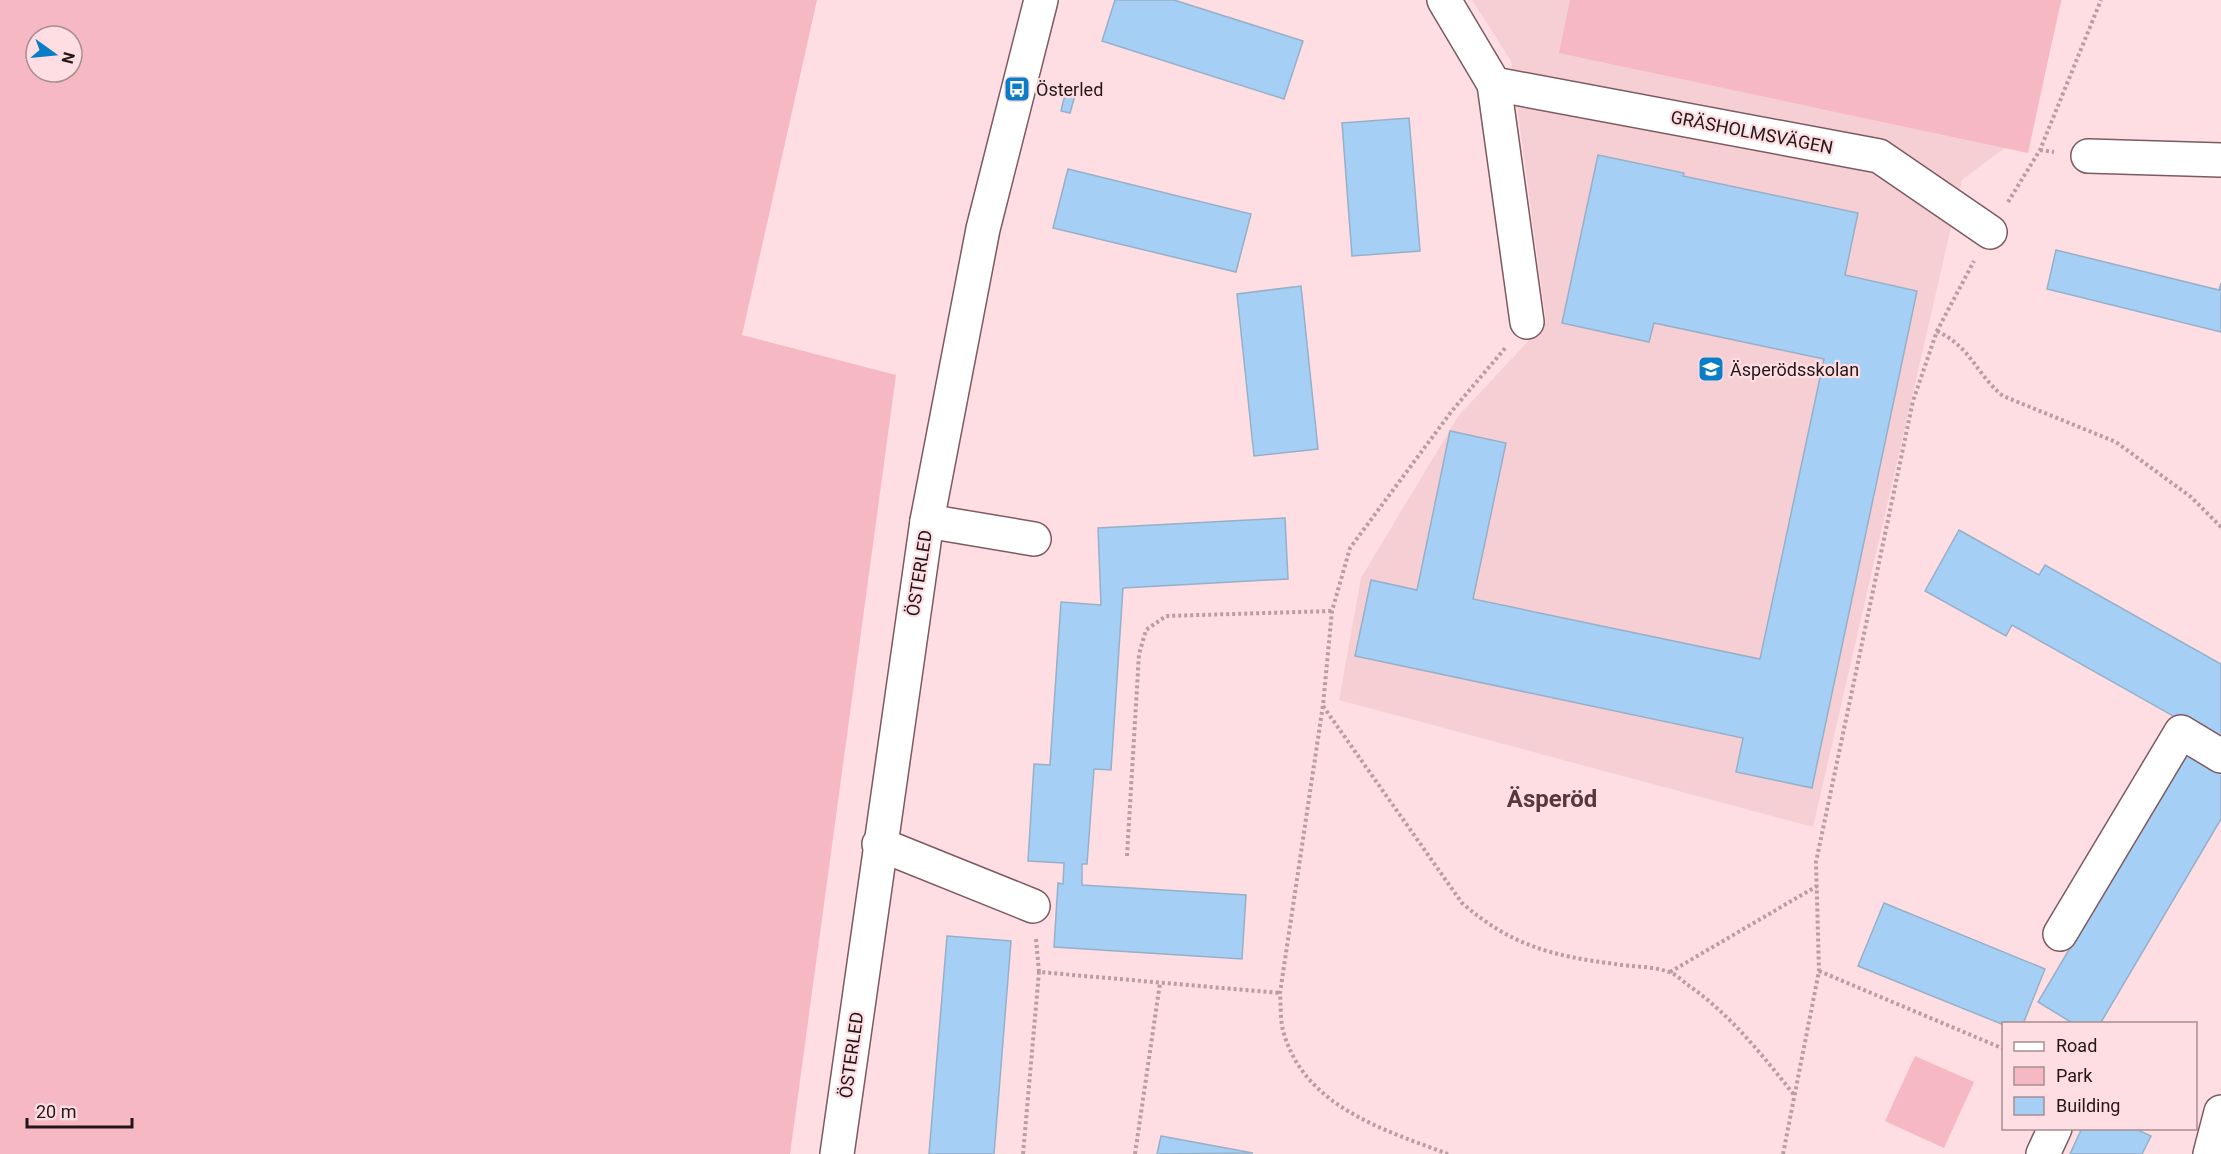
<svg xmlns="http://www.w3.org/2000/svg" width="2221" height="1154" viewBox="0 0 2221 1154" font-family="Roboto,sans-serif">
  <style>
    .built { fill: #f6cfd5 }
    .green { fill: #f6b8c3; fill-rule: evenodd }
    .building { fill: #a5cff5; stroke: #96b0c8; stroke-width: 1.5 }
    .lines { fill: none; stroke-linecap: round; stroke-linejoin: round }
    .minor-casing { stroke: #7c5a60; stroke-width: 36 }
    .path { stroke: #b89ea1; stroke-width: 4; stroke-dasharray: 3 3; stroke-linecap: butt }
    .minor { stroke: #fff; stroke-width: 33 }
    .labels { text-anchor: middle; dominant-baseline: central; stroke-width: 4.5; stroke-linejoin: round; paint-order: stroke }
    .poi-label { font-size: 18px; fill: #241618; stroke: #fedee2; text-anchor: start }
    .street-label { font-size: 18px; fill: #241618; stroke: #fedee2 }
    .district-label { font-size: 24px; font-weight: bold; fill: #57383e; stroke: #fedee2 }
  </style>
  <rect width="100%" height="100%" fill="#fedee2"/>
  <path class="built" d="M1472,0H2062L2031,128L1962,180L1813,827L1339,700L1361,578L1459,415L1546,322L1511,61Z"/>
  <g class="green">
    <path d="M0,0H817L742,335L896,375L790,1154H0ZM36,36H72V72H36Z"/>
    <path d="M1570,0H2061L2028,153L1559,53Z"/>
    <path d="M1915,1056L1974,1082L1944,1148L1885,1121Z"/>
  </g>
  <g class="building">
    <path d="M1115,0H1174L1303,41L1284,99L1102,41Z"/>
    <path d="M1066,90L1076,92L1070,113L1061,111Z"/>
    <path d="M1409,118L1420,251L1352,256L1342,123Z"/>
    <path d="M1598,155L1684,173L1683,176L1858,213L1845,275L1917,291L1812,788L1736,772L1743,738L1355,656L1371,580L1417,590L1450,431L1506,443L1473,599L1760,659L1824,359L1654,323L1649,342L1562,323Z"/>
    <path d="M1068,169L1251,214L1236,272L1053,228Z"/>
    <path d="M2056,250L2219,290L2221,283V332L2047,289Z"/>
    <path d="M1301,286L1318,449L1254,456L1237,294Z"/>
    <path d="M1285,518L1288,579L1123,588L1111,770L1094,769L1087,864H1082V885L1246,895L1242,959L1054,947L1058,883L1063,884L1064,863L1028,861L1034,764L1050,765L1061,602L1101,605L1098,528Z"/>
    <path d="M1959,530L2039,575L2045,565L2221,664V743L2012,625L2006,636L1925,591Z"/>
    <path d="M2188,749L2221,768V819L2100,1024H2074L2038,1002Z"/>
    <path d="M1884,903L2045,969L2023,1024L2004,1025L1858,966Z"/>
    <path d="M947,936L1011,941L994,1154H929Z"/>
    <path d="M2082,1128H2134L2151,1136L2142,1154H2070Z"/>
    <path d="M1161,1136L1253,1153L1157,1154Z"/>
  </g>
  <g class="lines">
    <g class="minor-casing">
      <g id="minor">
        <path d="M1444,0L1494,84L1879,156L1990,232"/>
        <path d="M1494,84L1527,322"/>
        <path d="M2088,156L2221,160"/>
        <path d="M927,521L1034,539"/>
        <path d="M879,844L1033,906"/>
        <path d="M2060,934L2181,732L2221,756"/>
        <path d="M837,1154L927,521L983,229L1041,0"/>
        <path d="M2043,1154L2055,1128"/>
        <path d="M2210,1154L2221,1112"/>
      </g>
    </g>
    <g class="path">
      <path d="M2040,150L2054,152"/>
      <path d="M2008,202L2040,150L2101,0"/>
      <path d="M1937,331C1972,348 1976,374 2003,396L2116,442L2191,497L2221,527"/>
      <path d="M1323,706L1462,903C1510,945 1552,956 1615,964C1632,967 1653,966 1669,972C1676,974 1682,981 1688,985C1730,1014 1763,1056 1795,1096"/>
      <path d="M1127,856L1139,654L1146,630L1166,616L1332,611"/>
      <path d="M1036,939L1039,972"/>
      <path d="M1819,971L2004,1049"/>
      <path d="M1670,972L1817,886"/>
      <path d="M1023,1154L1039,972L1280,993"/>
      <path d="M1135,1154L1160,983"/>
      <path d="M1448,1154C1384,1130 1306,1107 1284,1034C1280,1022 1281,1006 1280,993L1323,705L1332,611L1350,548L1451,412L1507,346"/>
      <path d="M1783,1154L1819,971L1816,862L1913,401L1937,331L1974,261"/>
    </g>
    <use href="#minor" class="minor"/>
  </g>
  <defs>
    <g id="bus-square" transform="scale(1.35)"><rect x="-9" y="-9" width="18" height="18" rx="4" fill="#0b7dc7" stroke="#fedee2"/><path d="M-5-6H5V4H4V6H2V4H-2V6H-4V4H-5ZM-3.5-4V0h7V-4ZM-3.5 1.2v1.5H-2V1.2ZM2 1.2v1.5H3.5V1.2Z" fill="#fff"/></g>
    <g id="school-square" transform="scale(1.35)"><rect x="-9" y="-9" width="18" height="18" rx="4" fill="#0b7dc7" stroke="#fedee2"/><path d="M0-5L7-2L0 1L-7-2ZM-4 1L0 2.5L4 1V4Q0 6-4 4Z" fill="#fff"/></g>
  </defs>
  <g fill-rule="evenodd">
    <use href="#bus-square" x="1017" y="89"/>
    <use href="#school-square" x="1711" y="369"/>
  </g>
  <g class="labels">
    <g class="poi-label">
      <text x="1036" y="89">Österled</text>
      <text x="1730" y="369">Äsperödsskolan</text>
    </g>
    <g class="street-label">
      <text transform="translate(1752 132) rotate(11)">GRÄSHOLMSVÄGEN</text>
      <text transform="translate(919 573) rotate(-81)">ÖSTERLED</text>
      <text transform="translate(851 1055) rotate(-82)">ÖSTERLED</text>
    </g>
    <g class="district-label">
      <text x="1552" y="799">Äsperöd</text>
    </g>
  </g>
  <rect x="2002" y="1022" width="195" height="108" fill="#fedee2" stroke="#a78e91" stroke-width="1.5"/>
  <rect x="2014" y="1042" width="30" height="9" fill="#ffffff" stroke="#a78e91" stroke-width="1.5"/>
  <text x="2056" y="1052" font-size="18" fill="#241618">Road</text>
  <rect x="2014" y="1067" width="30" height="18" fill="#f6b8c3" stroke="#a78e91" stroke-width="1.5"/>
  <text x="2056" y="1082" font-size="18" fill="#241618">Park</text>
  <rect x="2014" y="1097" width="30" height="18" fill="#a5cff5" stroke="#a78e91" stroke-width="1.5"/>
  <text x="2056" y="1112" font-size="18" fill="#241618">Building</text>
  <g transform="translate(54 54) rotate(105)"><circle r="28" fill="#fedee2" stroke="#a78e91" stroke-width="1.5"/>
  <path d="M0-4.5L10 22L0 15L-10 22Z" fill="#0b7dc7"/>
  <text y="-9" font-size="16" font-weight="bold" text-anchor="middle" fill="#241618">N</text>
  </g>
  <path d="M27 1118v9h105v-9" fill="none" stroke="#241618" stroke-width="3"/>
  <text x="36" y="1118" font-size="18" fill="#241618" stroke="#fedee2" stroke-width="4.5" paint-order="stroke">20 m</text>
</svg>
